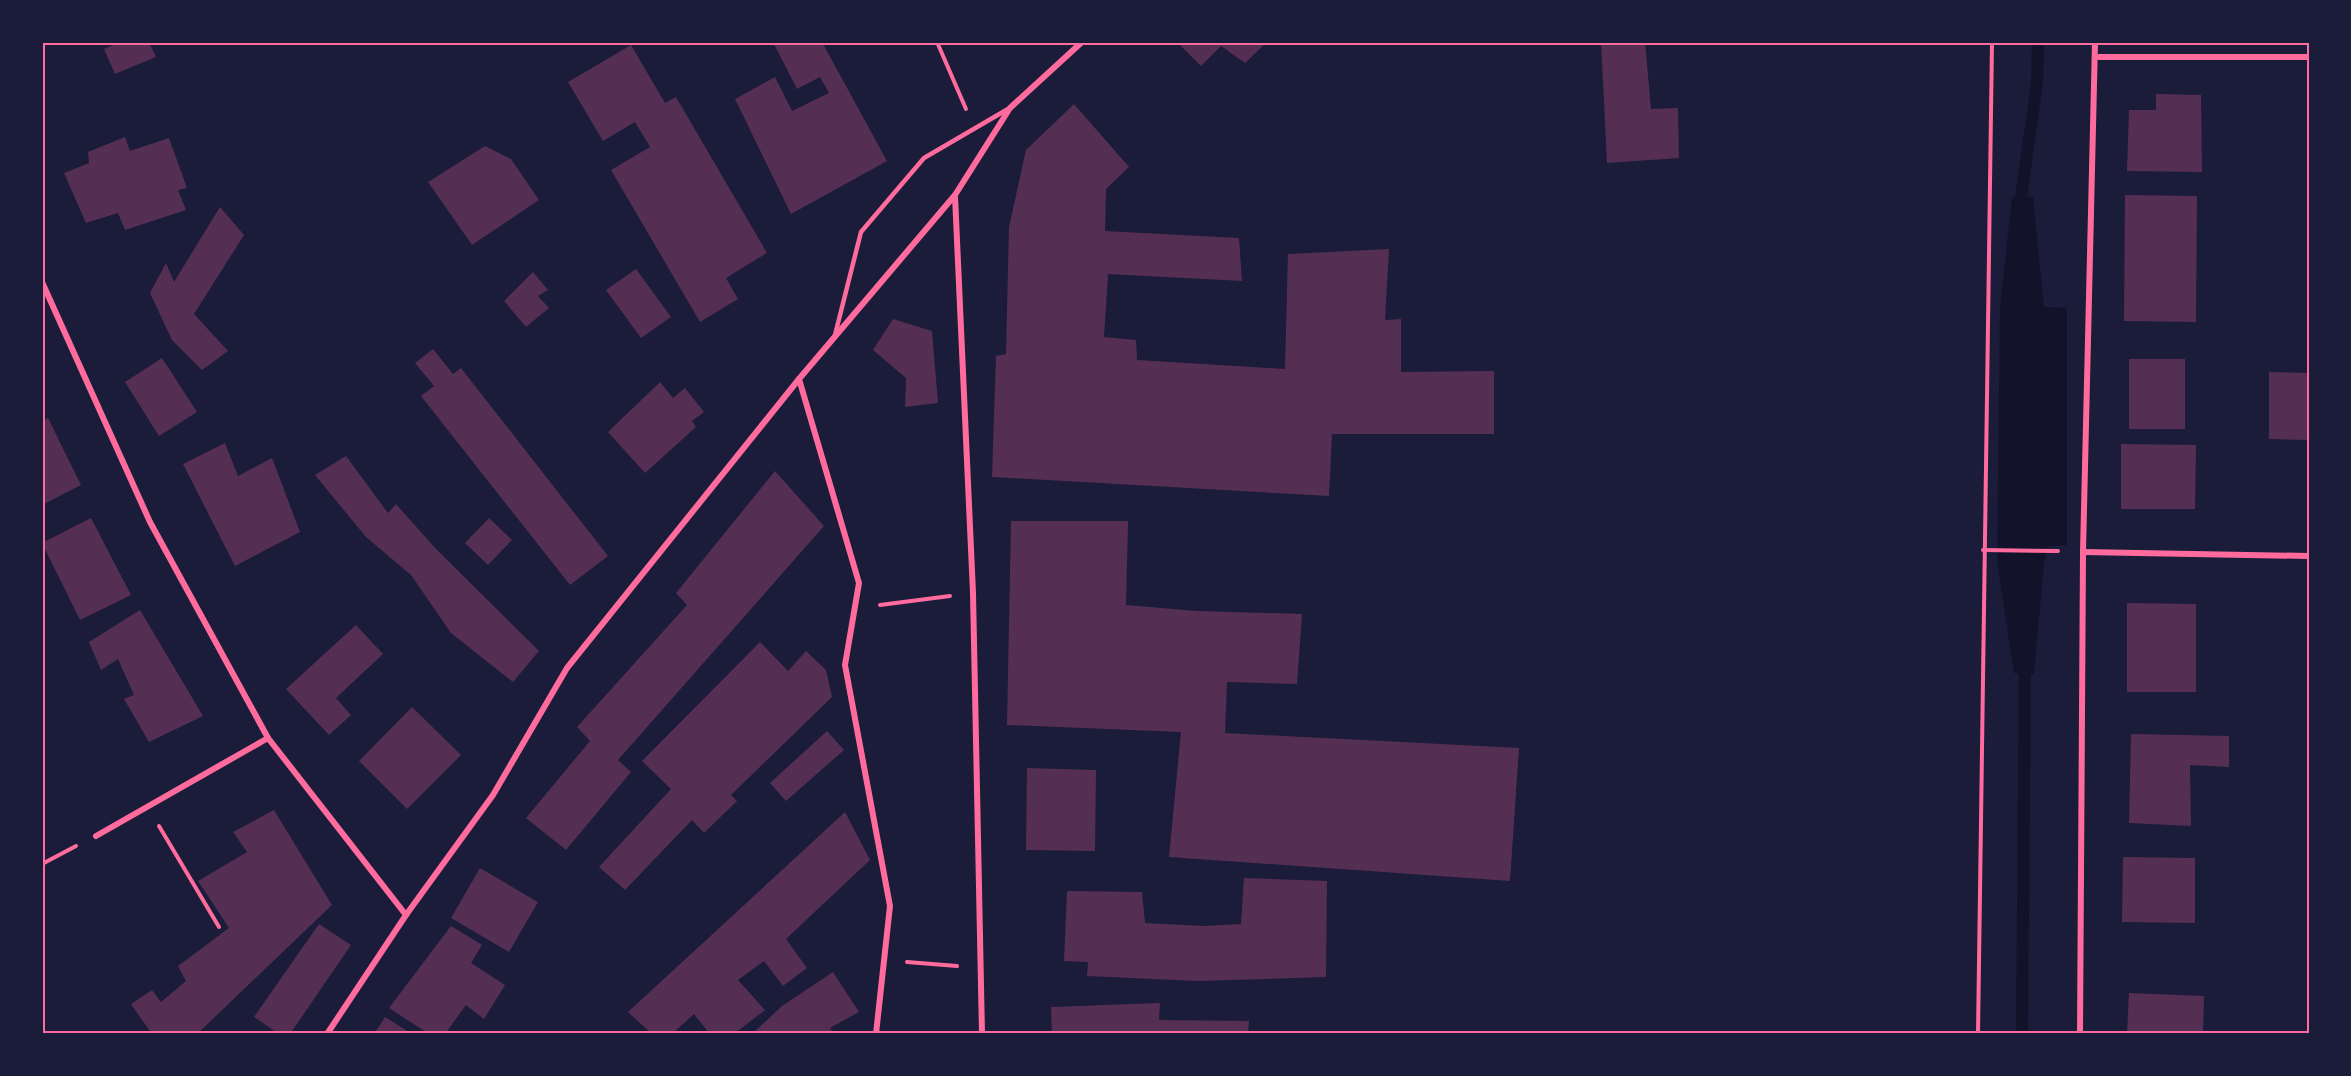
<svg xmlns="http://www.w3.org/2000/svg" width="2351" height="1076" viewBox="0 0 2351 1076" font-family="'PT Serif',serif">
  <style>
    .water { fill: #12122b }
    .lines { fill: none; stroke-linecap: round; stroke-linejoin: round }
    .stream { stroke: #12122b; stroke-width: 12 }
    .building { fill: #542f53 }
    .path { stroke: #ff6b9d; stroke-width: 4 }
    .service { stroke: #ff6b9d; stroke-width: 4.5 }
    .minor { stroke: #ff6b9d; stroke-width: 6 }
    .neatline { fill: none; stroke: #ff6b9d; stroke-width: 2 }
  </style>
  <rect width="100%" height="100%" fill="#1b1b3a"/>
  <path class="water" d="M2012,197H2033L2044,307L2067,308V545L2049,546L2044,563L2034,674L2014,673L1997,561L2000,308Z"/>
  <g class="lines">
    <g class="stream">
      <path d="M2017,213L2021,197L2037,83L2038,42"/>
      <path d="M2022,1034L2025,658"/>
    </g>
  </g>
  <g class="building">
    <path d="M120,42H149L156,57L115,74L104,49Z"/>
    <path d="M773,42H822L887,161L791,214L735,99L775,77L792,111L829,93L820,77L797,89Z"/>
    <path d="M1177,42H1267L1245,63L1221,46L1201,66Z"/>
    <path d="M1601,42H1645L1651,109L1678,108L1679,158L1607,163Z"/>
    <path d="M631,45L665,103L676,97L767,253L726,278L738,299L700,322L611,170L650,147L635,122L603,141L568,82Z"/>
    <path d="M2156,94L2201,95L2202,172L2127,171L2129,110H2156Z"/>
    <path d="M1074,104L1129,167L1106,189L1105,231L1239,238L1242,281L1108,274L1104,337L1136,340L1137,360L1285,369L1288,254L1389,249L1385,320L1401,319V372L1494,371V434H1332L1329,496L992,477L996,356L1006,354L1009,227L1026,150Z"/>
    <path d="M125,137L130,151L169,138L187,188L178,190L186,210L125,230L118,213L86,223L64,173L89,163L88,152Z"/>
    <path d="M485,146L511,159L539,200L472,245L428,182Z"/>
    <path d="M2125,195L2197,196L2196,322L2124,321Z"/>
    <path d="M220,207L244,235L194,314L228,351L202,370L172,340L150,293L166,263L174,282Z"/>
    <path d="M636,269L671,317L641,338L606,290Z"/>
    <path d="M533,272L548,290L538,296L549,308L526,327L504,301Z"/>
    <path d="M893,319L932,331L938,403L905,407L906,378L873,350Z"/>
    <path d="M433,349L453,374L461,368L608,556L570,585L421,396L434,386L415,363Z"/>
    <path d="M162,358L197,412L159,436L125,382Z"/>
    <rect x="2129" y="359" width="56" height="70"/>
    <path d="M2269,372L2309,373V440L2269,439Z"/>
    <path d="M660,382L673,398L685,388L704,412L692,421L696,427L645,473L608,432Z"/>
    <path d="M48,418L81,485L42,505V421Z"/>
    <path d="M225,443L238,476L272,458L300,532L235,566L183,464Z"/>
    <path d="M2121,444L2196,445L2195,509H2121Z"/>
    <path d="M346,456L388,513L396,504L435,548L539,651L513,682L451,633L411,575L366,537L315,475Z"/>
    <path d="M775,471L824,526L618,760L631,772L566,850L526,818L590,741L577,727L687,605L676,593Z"/>
    <path d="M91,518L131,595L80,620L42,543Z"/>
    <path d="M489,518L512,540L488,565L465,543Z"/>
    <path d="M1011,521H1128L1126,605L1197,611L1302,614L1297,684L1227,682L1225,733L1519,748L1510,881L1169,857L1181,732L1007,725Z"/>
    <path d="M2127,603L2196,604V692H2127Z"/>
    <path d="M140,610L203,716L149,742L124,699L134,695L118,659L101,670L89,642Z"/>
    <path d="M356,625L383,654L336,698L351,715L329,735L286,689Z"/>
    <path d="M760,642L788,671L806,651L826,670L832,697L731,795L737,801L704,833L692,820L625,890L599,867L671,789L642,761Z"/>
    <path d="M412,707L461,755L407,809L359,761Z"/>
    <path d="M827,731L844,750L786,801L770,783Z"/>
    <path d="M2131,734L2229,736V767L2190,765L2191,826L2129,823Z"/>
    <path d="M1027,768L1096,770L1095,851L1026,850Z"/>
    <path d="M274,810L332,905L197,1034H152L131,1004L152,990L161,1002L186,981L178,966L229,928L198,881L247,852L233,832Z"/>
    <path d="M845,812L870,860L786,939L807,968L783,986L764,961L738,980L765,1010L734,1034H710L694,1014L672,1034H652L628,1012Z"/>
    <path d="M2123,857L2195,858V923L2122,922Z"/>
    <path d="M480,868L538,902L509,952L451,918Z"/>
    <path d="M1244,878L1327,881L1326,977L1198,981L1087,976L1088,962L1064,961L1067,891L1142,892L1145,923L1203,926L1241,924Z"/>
    <path d="M319,924L351,945L290,1034H279L254,1017Z"/>
    <path d="M451,926L482,945L471,963L505,985L484,1019L466,1005L445,1034H429L389,1008Z"/>
    <path d="M833,972L859,1012L830,1028L834,1034H752L782,1006Z"/>
    <path d="M2129,993L2204,996L2203,1034H2127Z"/>
    <path d="M1160,1003L1159,1020L1249,1021L1248,1034H1052L1051,1007Z"/>
    <path d="M385,1017L412,1034H374Z"/>
  </g>
  <g class="lines">
    <g class="path">
      <path d="M937,42L966,109"/>
      <path d="M1983,550L2058,551"/>
      <path d="M880,605L950,596"/>
      <path d="M159,826L219,927"/>
      <path d="M42,864L76,846"/>
      <path d="M907,962L957,966"/>
      <path d="M1978,1034L1992,42"/>
    </g>
    <path class="service" d="M835,335L861,232L924,158L1008,109"/>
    <g class="minor">
      <path d="M2095,57H2309"/>
      <path d="M955,196L973,593L982,1034"/>
      <path d="M42,282L150,522L268,738L406,915"/>
      <path d="M799,379L859,583L845,665L890,906L876,1034"/>
      <path d="M2083,552L2309,556"/>
      <path d="M96,836L268,738"/>
      <path d="M327,1034L406,915L493,795L567,668L799,379L955,195L1010,108L1082,42"/>
      <path d="M2080,1034L2083,552L2095,42"/>
    </g>
  </g>
  <rect width="2351" height="1076" fill="none" stroke="#1b1b3a" stroke-width="87"/>
  <rect x="44" y="44" width="2264" height="988" class="neatline"/>
</svg>
